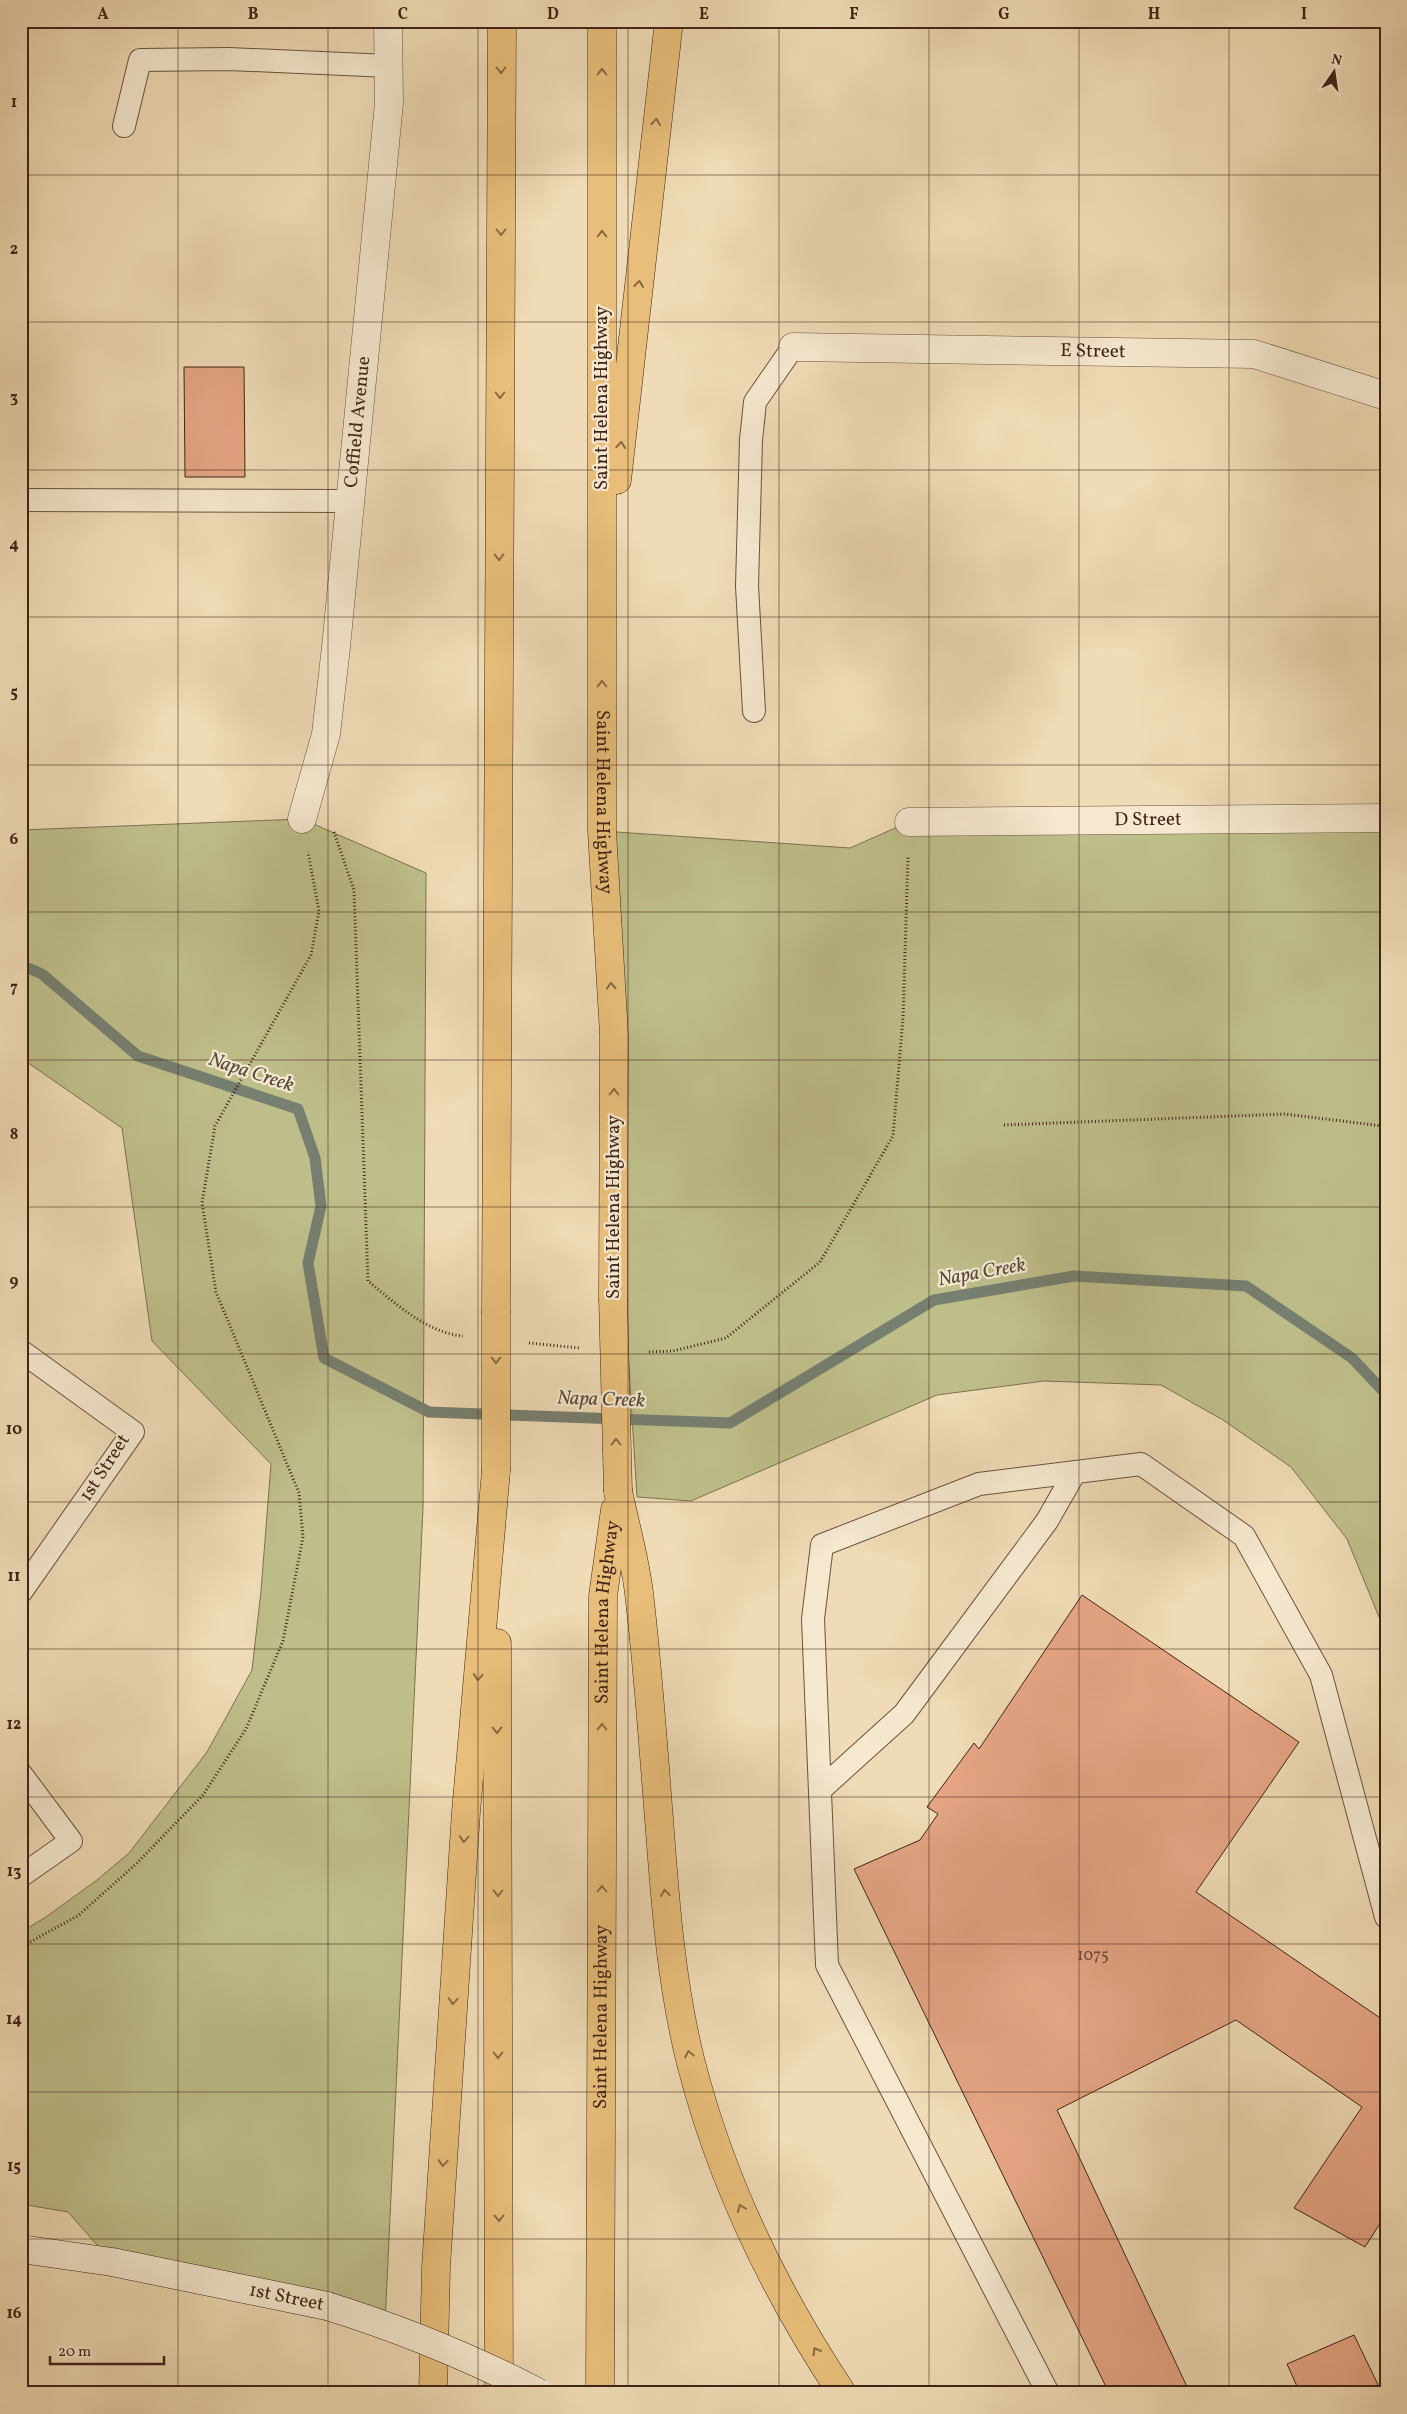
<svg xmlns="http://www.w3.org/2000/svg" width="1407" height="2414" viewBox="0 0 1407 2414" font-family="Vollkorn,serif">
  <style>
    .green { fill: #bebe8a; stroke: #7f7151 }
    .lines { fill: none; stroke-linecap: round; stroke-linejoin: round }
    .stream { stroke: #767f70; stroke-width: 11 }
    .building { fill: #e5a584; stroke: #402418 }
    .service-casing { stroke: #6c523f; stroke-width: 24 }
    .minor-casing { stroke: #6c523f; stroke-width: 29 }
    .secondary-casing { stroke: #402418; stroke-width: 29 }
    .motorway-casing { stroke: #402418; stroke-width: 29 }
    .path { stroke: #402418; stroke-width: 3; stroke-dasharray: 1 2.5; stroke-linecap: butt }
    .service { stroke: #f5e8cf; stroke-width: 22 }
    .minor { stroke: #f5e8cf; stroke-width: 28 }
    .secondary { stroke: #f5e8cf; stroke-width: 28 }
    .motorway { stroke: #e8be7a; stroke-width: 28 }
    .secondary-bridge-casing { stroke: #402418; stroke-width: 29; stroke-linecap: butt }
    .motorway-bridge-casing { stroke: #402418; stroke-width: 29; stroke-linecap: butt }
    .secondary-bridge { stroke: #f5e8cf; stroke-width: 28 }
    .motorway-bridge { stroke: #e8be7a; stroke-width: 28 }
    .oneway { stroke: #8c6944 }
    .grid { fill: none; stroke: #402418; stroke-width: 1; stroke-opacity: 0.55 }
    .labels { text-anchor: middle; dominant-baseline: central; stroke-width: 4.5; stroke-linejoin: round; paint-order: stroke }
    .number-label { font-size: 16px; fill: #694433 }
    .street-label { font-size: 19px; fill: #402418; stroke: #f5e8cf }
    .water-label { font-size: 20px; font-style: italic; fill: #564a3c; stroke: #f5e8cf }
    .neatline { fill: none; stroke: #402418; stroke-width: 2 }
    .grid-label { font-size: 16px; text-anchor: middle; font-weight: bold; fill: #402418 }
  </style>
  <rect width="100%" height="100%" fill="#efdbb5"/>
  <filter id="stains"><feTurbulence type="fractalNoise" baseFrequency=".004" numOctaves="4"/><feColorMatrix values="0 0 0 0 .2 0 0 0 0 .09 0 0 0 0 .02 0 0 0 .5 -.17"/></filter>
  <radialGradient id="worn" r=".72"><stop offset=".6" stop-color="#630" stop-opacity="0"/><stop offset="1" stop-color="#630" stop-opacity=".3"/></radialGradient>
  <g class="green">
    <path d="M1386,818V1634L1347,1539L1291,1467L1223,1420L1161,1385L1044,1381L937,1395L691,1501L637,1497L628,1352L602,831L850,848L909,822Z"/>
    <path d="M302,819L426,873L423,1508L385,2325L112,2262L68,2212L21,2204V1932L46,1917L97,1880L129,1853L207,1752L252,1670L261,1591L271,1464L152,1341L122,1128L21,1058V830Z"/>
  </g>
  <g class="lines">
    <path class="stream" d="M21,965L42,974L138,1056L298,1109L315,1158L321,1206L308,1263L324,1358L429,1412L730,1423L934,1300L1074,1276L1246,1286L1352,1358L1386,1394"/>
  </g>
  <g class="building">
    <path d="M184,367H244L245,477H185Z"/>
    <path d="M1082,1595L1299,1742L1196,1892L1386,2022V2214L1365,2247L1294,2208L1362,2107L1236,2020L1057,2110L1190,2393H1109L854,1869L920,1840L938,1814L927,1807L974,1743L979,1749Z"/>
    <path d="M1354,2335L1382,2393H1300L1287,2364Z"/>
  </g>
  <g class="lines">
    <g class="service-casing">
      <g id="service">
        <path d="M124,126L140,60L229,59L389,66"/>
        <path d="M21,500L351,501"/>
        <path d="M754,711L747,586L751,440L755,402L793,347"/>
        <path d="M21,1351L133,1432L21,1592"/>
        <path d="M21,1774L71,1841L21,1876"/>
        <path d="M820,1790L904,1714L1047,1521L1075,1472"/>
        <path d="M1048,2393L827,1965L813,1619L822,1545L979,1484L1141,1464L1244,1536L1321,1675L1386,1917"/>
      </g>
    </g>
    <g class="minor-casing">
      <g id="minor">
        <path id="s1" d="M793,347L1254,354L1386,396"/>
        <path id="s2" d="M302,819L326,734L336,647L389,103L388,21"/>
        <path id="s3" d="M909,822L1386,818"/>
      </g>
    </g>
    <g class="secondary-casing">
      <g id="secondary">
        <path id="s4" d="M21,2249L112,2262L327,2306"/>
      </g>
    </g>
    <g class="motorway-casing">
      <g id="motorway">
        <path id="s5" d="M602,21V831L614,1035L613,1298"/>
        <path d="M617,480L669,21"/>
        <path d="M496,1311L502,21"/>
        <path d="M618,1491C625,1525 635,1559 639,1593C648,1668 653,1744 659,1819C665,1900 671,1984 691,2063C721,2180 775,2292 842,2393"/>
        <path d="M497,1643L499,2393"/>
        <path d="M433,2393L436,2267L466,1812L496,1471"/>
        <path id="s6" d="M600,2393L603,1596L615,1510"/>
      </g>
    </g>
    <g class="path">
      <path d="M334,832L354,890L368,1281C395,1303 427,1333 463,1336"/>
      <path d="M1004,1125L1285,1114L1382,1126L1386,1129"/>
      <path d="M529,1343L580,1348"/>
      <path d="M649,1352L673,1351L726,1338L820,1262L893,1136L903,1018L908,856"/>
      <path d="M21,1947L79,1915L137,1863L203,1795L246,1729L283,1641L303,1537L299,1493L216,1292L202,1203L215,1126L311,955L319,911L308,852"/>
    </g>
    <use href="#service" class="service"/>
    <use href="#minor" class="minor"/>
    <use href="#secondary" class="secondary"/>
    <use href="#motorway" class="motorway"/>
    <g class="secondary-bridge-casing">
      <path id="secondary-bridge" d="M327,2306C401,2329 470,2357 539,2393"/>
    </g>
    <g class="motorway-bridge-casing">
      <g id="motorway-bridge">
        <path d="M613,1298L618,1491"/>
        <path d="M496,1311V1471"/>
      </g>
    </g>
    <use href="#secondary-bridge" class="secondary-bridge"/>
    <use href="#motorway-bridge" class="motorway-bridge"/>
  </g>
  <defs><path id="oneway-chevron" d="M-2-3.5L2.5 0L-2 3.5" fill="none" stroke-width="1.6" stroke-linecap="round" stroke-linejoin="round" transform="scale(1.25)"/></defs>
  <g class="oneway">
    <use href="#oneway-chevron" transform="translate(501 70) rotate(90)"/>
    <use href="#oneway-chevron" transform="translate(602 72) rotate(-90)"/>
    <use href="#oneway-chevron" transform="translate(656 122) rotate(-84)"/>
    <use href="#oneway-chevron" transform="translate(501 232) rotate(90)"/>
    <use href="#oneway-chevron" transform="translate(602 234) rotate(-90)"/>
    <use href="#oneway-chevron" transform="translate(639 284) rotate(-84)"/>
    <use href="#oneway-chevron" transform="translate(500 395) rotate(90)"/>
    <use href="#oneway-chevron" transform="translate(621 445) rotate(-84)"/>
    <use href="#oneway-chevron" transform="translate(499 557) rotate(90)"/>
    <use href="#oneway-chevron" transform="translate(602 684) rotate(-90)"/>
    <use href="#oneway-chevron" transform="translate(611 986) rotate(-93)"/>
    <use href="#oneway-chevron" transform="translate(614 1092) rotate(-90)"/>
    <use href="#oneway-chevron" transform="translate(496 1360) rotate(90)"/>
    <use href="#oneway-chevron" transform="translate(616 1442) rotate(-91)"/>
    <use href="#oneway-chevron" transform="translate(478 1677) rotate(95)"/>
    <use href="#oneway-chevron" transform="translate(602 1727) rotate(-90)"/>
    <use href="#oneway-chevron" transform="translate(497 1730) rotate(90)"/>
    <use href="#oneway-chevron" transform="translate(464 1839) rotate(94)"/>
    <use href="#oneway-chevron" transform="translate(602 1889) rotate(-90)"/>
    <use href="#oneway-chevron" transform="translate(498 1893) rotate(90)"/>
    <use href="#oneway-chevron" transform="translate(665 1893) rotate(-97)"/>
    <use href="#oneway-chevron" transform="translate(453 2001) rotate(94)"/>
    <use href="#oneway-chevron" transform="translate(689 2054) rotate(-101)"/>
    <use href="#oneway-chevron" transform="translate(498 2055) rotate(90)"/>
    <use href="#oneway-chevron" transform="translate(443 2163) rotate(94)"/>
    <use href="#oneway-chevron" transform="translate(741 2208) rotate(-111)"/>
    <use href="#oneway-chevron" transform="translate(499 2218) rotate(90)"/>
    <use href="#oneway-chevron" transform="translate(816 2351) rotate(-120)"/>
  </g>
  <path class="grid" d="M178,21V2393M328,21V2393M478,21V2393M628,21V2393M779,21V2393M929,21V2393M1079,21V2393M1229,21V2393M21,175H1386M21,322H1386M21,470H1386M21,617H1386M21,765H1386M21,912H1386M21,1060H1386M21,1207H1386M21,1354H1386M21,1502H1386M21,1649H1386M21,1797H1386M21,1944H1386M21,2092H1386M21,2239H1386"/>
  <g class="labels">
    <g class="number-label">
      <text x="1093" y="1956">1075</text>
    </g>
    <g class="street-label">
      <text stroke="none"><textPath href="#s1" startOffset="300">E Street</textPath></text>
      <text transform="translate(602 398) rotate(-90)">Saint Helena Highway</text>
      <text stroke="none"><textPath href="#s2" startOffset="402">Coffield Avenue</textPath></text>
      <text stroke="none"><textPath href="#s5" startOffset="781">Saint Helena Highway</textPath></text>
      <text stroke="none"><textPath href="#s3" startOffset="239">D Street</textPath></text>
      <text transform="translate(614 1207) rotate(-90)">Saint Helena Highway</text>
      <text transform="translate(105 1468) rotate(-57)">1st Street</text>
      <text stroke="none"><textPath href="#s6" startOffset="781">Saint Helena Highway</textPath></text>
      <text stroke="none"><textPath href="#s6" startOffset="376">Saint Helena Highway</textPath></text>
      <text stroke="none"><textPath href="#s4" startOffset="270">1st Street</textPath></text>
    </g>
    <g class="water-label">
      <text transform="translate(251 1073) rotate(18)">Napa Creek</text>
      <text transform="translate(982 1273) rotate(-10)">Napa Creek</text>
      <text transform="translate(601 1400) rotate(2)">Napa Creek</text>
    </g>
  </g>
  <rect width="1407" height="2414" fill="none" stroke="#efdbb5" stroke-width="55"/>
  <g transform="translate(1334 72) rotate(13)" stroke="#f5e8cf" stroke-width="4" paint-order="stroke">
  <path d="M0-4L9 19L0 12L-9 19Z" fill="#402418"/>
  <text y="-8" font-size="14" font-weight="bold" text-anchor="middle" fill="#402418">N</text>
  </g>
  <path d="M50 2356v8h114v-8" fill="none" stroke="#402418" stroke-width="2.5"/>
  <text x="58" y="2356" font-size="15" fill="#402418" stroke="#f5e8cf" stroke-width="4" paint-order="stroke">20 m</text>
  <rect x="28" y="28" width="1352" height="2358" class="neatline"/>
  <g class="grid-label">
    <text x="103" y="19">A</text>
    <text x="253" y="19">B</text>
    <text x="403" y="19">C</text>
    <text x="553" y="19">D</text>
    <text x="704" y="19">E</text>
    <text x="854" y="19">F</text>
    <text x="1004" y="19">G</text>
    <text x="1154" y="19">H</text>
    <text x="1304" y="19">I</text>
    <text x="14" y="107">1</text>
    <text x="14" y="254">2</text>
    <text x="14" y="402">3</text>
    <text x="14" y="549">4</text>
    <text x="14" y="697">5</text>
    <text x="14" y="844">6</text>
    <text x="14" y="992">7</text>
    <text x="14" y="1139">8</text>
    <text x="14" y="1286">9</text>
    <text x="14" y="1434">10</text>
    <text x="14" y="1581">11</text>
    <text x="14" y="1729">12</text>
    <text x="14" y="1876">13</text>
    <text x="14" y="2024">14</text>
    <text x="14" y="2171">15</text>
    <text x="14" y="2318">16</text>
  </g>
  <rect width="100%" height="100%" filter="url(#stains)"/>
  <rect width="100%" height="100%" fill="url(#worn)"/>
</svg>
